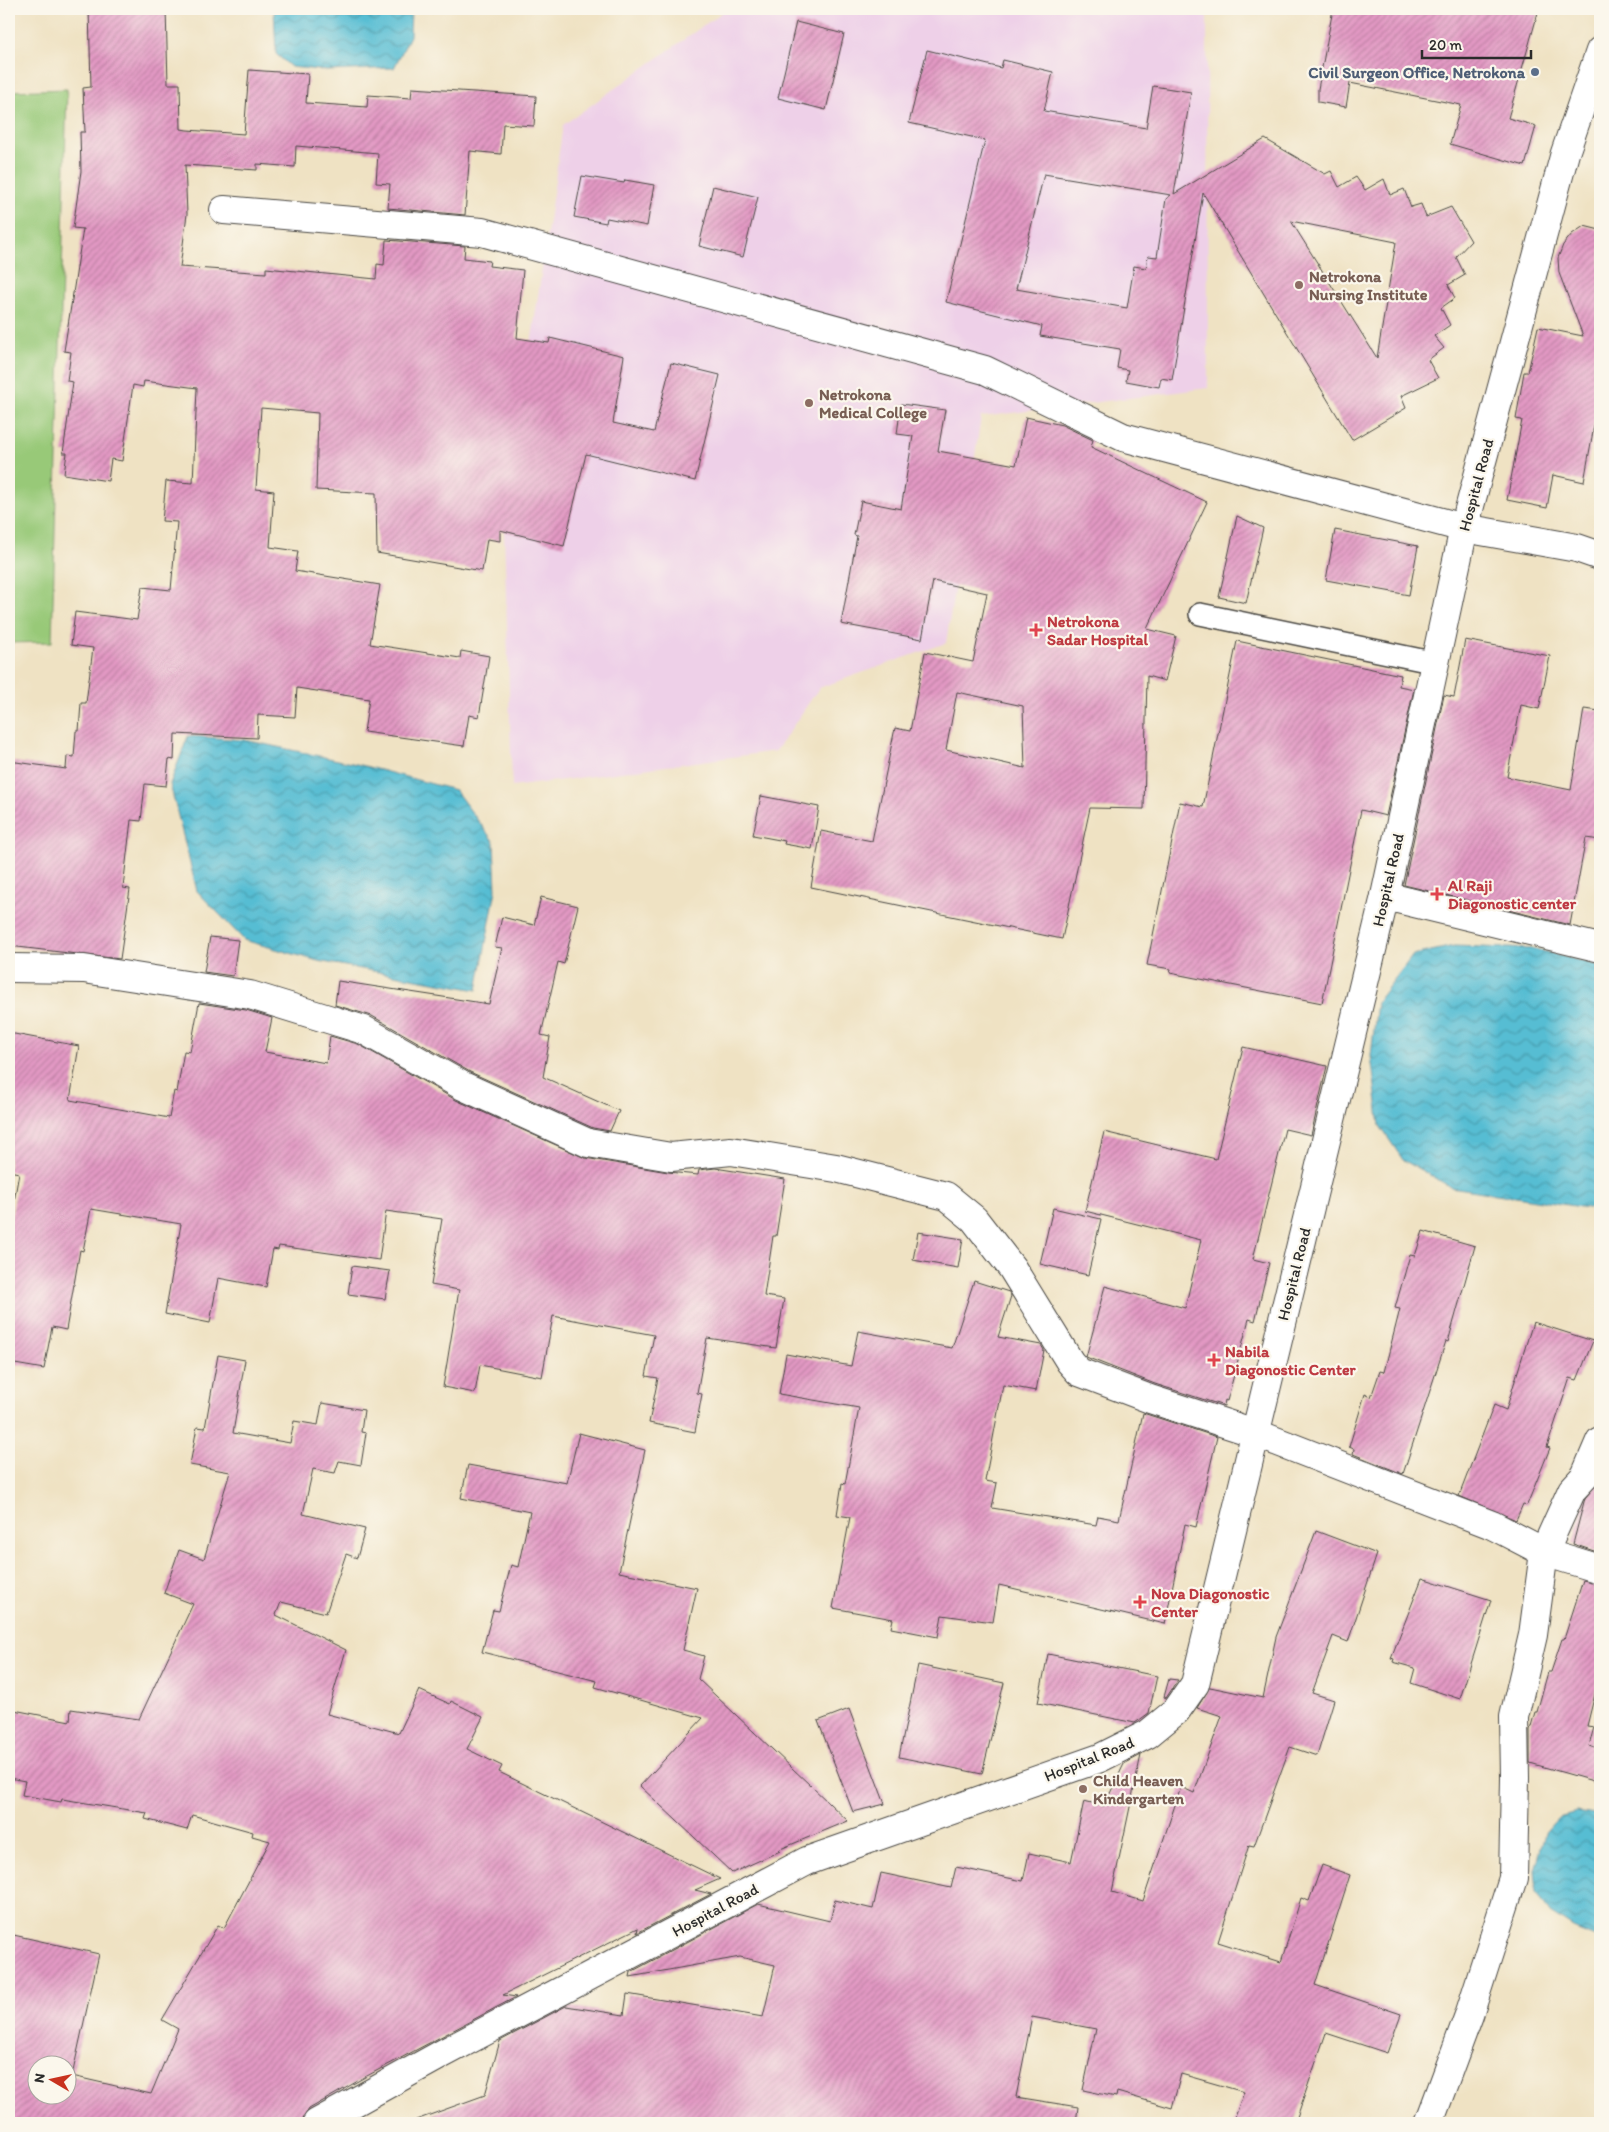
<svg xmlns="http://www.w3.org/2000/svg" width="1609" height="2132" viewBox="0 0 1609 2132" font-family="Itim,sans-serif">
  <style>
    .built { fill: #eed0e8 }
    .green { fill: #98c978; stroke: #627a52 }
    .water { fill: url(#water-waves); stroke: #40747f }
    .building { fill: url(#building-hatch); fill-rule: evenodd }
    .lines { fill: none; stroke-linecap: round; stroke-linejoin: round }
    .lane-casing { stroke: #484642; stroke-width: 24 }
    .street-casing { stroke: #484642; stroke-width: 30 }
    .secondary-casing { stroke: #484642; stroke-width: 30 }
    .lane { stroke: #fff; stroke-width: 21 }
    .street { stroke: #fff; stroke-width: 28 }
    .secondary { stroke: #fff; stroke-width: 28 }
    .service-dot { fill: #5c6f8a; stroke: #fbf7ec; stroke-width: 2 }
    .education-dot { fill: #8d6e63; stroke: #fbf7ec; stroke-width: 2 }
    .health-dot { fill: #e0444e; stroke: #fbf7ec; stroke-width: 2 }
    .labels { text-anchor: middle; dominant-baseline: central; stroke-width: 4.5; stroke-linejoin: round; paint-order: stroke }
    .service-label { font-size: 16px; font-weight: bold; fill: #4e5e75; stroke: #fbf7ec; text-anchor: end }
    .education-label { font-size: 16px; font-weight: bold; fill: #785e54; stroke: #fbf7ec; text-anchor: start }
    .street-label { font-size: 16px; fill: #2b2b2b; stroke: #fbf7ec }
    .health-label { font-size: 16px; font-weight: bold; fill: #be3a42; stroke: #fbf7ec; text-anchor: start }
  </style>
  <defs>
    <pattern id="water-waves" width="16" height="10" patternUnits="userSpaceOnUse" patternTransform="scale(1.25)"><rect width="16" height="10" fill="#56bdd3"/><path d="M0 5q4-4 8 0t8 0" fill="none" stroke="#479aab"/></pattern>
    <pattern id="building-hatch" width="6" height="6" patternUnits="userSpaceOnUse" patternTransform="scale(1.25)"><rect width="6" height="6" fill="#e399c4"/><path d="M-1 1l2-2M0 6l6-6M5 7l2-2" fill="none" stroke="#b87d9f"/></pattern>
  </defs>
  <rect width="100%" height="100%" fill="#fbf7ec"/>
  <filter id="ink" filterUnits="userSpaceOnUse"><feTurbulence type="fractalNoise" baseFrequency=".02" numOctaves="2"/><feDisplacementMap in="SourceGraphic" scale="10" xChannelSelector="R" yChannelSelector="G"/><feConvolveMatrix kernelMatrix="1 2 1 2 8 2 1 2 1" color-interpolation-filters="sRGB"/></filter>
  <filter id="wash" filterUnits="userSpaceOnUse"><feTurbulence type="fractalNoise" baseFrequency=".0096" numOctaves="4" result="noise"/><feDisplacementMap in="SourceGraphic" scale="20" xChannelSelector="R" yChannelSelector="G"/><feGaussianBlur stdDeviation="1.12" result="paint"/><feColorMatrix in="noise" values="0 0 0 0 0 0 0 0 0 0 0 0 0 0 0 0 0 1.4 0 .05"/><feComposite in="paint" operator="in"/></filter>
  <g filter="url(#wash)">
    <rect width="100%" height="100%" fill="#efe2c3"/>
    <path class="built" d="M727,9H1124L1207,16L1208,388L981,417L946,643L819,688L776,751L512,787L504,530L563,125Z"/>
    <path class="green" d="M67,89L52,642L9,643V91Z"/>
    <g class="water">
      <path d="M274,9H411L410,36L394,68L328,71L291,67L276,54Z"/>
      <path d="M188,736L245,740L361,765L455,790L494,842L496,890L477,990L318,961L244,940L197,891L170,784Z"/>
      <path d="M1454,946L1535,949L1600,966V1210L1451,1187L1403,1160L1380,1126L1371,1056L1377,1002L1413,955Z"/>
      <path d="M1577,1812L1600,1816V1939L1573,1928L1550,1913L1537,1892L1535,1870L1546,1830L1558,1817Z"/>
    </g>
    <g id="blocks">
      <g class="building">
        <path d="M89,9H166L168,84H180L181,129L187,130L244,134L249,70L308,74L306,103L367,107L368,95L411,98L412,88L536,96L534,126L503,124L501,154L470,151L465,215L388,208L390,184L376,183L378,153L296,146L295,167L257,164V170L185,165L187,214L180,267L266,273V268L376,279L377,264L384,265L386,240L465,246L464,258L490,261L489,266L523,270L517,338L549,343L550,338L624,356L613,423L654,432L671,363L720,375L695,481L586,454L564,546L500,530V541L487,539L482,571L377,553L376,493L316,490L318,413L261,408L256,489L274,491L270,547L298,551L295,571L380,585L370,644L460,658L461,651L489,656L479,717L469,715L464,746L364,732L369,699L297,688L295,717L258,715L257,738L175,734L174,760L169,759L166,786L145,784L141,821L131,820L123,888L130,889L120,959L9,946V761L66,769L67,756L74,757L76,731H79L81,703H86L93,648L71,645L75,612L137,620L142,587L171,590L177,522L162,521L166,481L193,483L197,388L144,381L143,387L133,385L122,461L111,459L108,481L64,474L67,453H63L73,382L67,381L71,352L64,351L83,229L73,228L81,171L80,132H85L83,88L91,87Z"/>
        <path d="M1333,9H1539L1508,118L1536,126L1525,166L1450,144L1461,105L1350,83L1346,107L1318,102V89Z"/>
        <path d="M796,22L844,34L826,110L778,98Z"/>
        <path d="M927,50L1001,68L1003,60L1053,72L1044,111L1146,128L1153,86L1191,92L1174,194L1265,139L1325,174L1331,171L1339,187L1356,177L1365,190L1384,179L1390,195L1404,189L1411,207L1421,204L1426,217L1451,207L1471,241L1456,257L1465,275L1448,285L1455,298L1441,308L1450,325L1434,336L1444,348L1428,360L1438,378L1401,396L1406,408L1352,440L1203,193L1172,380L1161,378L1159,387L1126,381L1128,370L1117,368L1120,349L1040,336L1042,326L946,302L985,140L909,123ZM1044,174L1171,195L1166,199L1157,257L1148,256L1146,268L1134,266L1127,308L1016,289ZM1291,221L1396,242L1377,358Z"/>
        <path d="M582,176L624,183L625,180L654,185L647,226L607,218L606,223L574,217Z"/>
        <path d="M713,186L758,197L743,257L699,246Z"/>
        <path d="M1584,226L1600,230V421L1595,420L1584,482L1553,475L1547,508L1507,500L1522,420L1516,419L1524,372H1528L1538,327L1583,336L1559,273L1558,258L1563,245L1572,234Z"/>
        <path d="M901,404L945,410L938,451L1016,465L1026,417L1062,425L1093,440L1091,447L1207,502L1147,629L1176,636L1165,681L1147,676L1144,809L1090,808L1062,939L811,887L821,831L872,841L895,728L910,731L925,652L973,662L987,593L933,581L922,639L841,624L857,536L854,535L861,501L901,509L913,436L897,434ZM957,692L1023,706L1025,768L946,750Z"/>
        <path d="M1237,516L1263,528L1246,603L1219,597Z"/>
        <path d="M1335,530L1418,546L1409,595L1326,580Z"/>
        <path d="M1465,640L1550,656L1539,709L1521,705L1507,777L1571,790L1584,709L1600,711V840L1586,838L1570,925L1404,885L1444,695L1454,697Z"/>
        <path d="M1237,641L1401,675L1399,686L1414,689L1386,816L1361,810L1322,1003L1170,973L1171,969L1147,965L1180,802L1203,807Z"/>
        <path d="M761,796L819,807L812,849L784,844L785,841L753,835Z"/>
        <path d="M541,897L578,906L564,964L558,962L541,1035L550,1037L543,1077L619,1111L610,1131L593,1128L470,1072L372,1016L335,1005L338,981L489,1004L502,948L495,947L502,917L534,925Z"/>
        <path d="M210,937L238,940L233,976L204,972Z"/>
        <path d="M199,1003L246,1010L272,1018L265,1052L326,1063L330,1036L358,1044L456,1100L585,1158L668,1172L698,1175L699,1170L715,1168L785,1179L776,1236H773L764,1296L784,1299L776,1348L707,1338L697,1393L702,1394L695,1432L649,1423L658,1378L646,1376L654,1335L553,1316L542,1377L480,1365L475,1393L443,1387L459,1290L431,1285L442,1219L386,1211L379,1260L279,1246L278,1250L273,1249L266,1287L218,1278L210,1323L165,1314L181,1224L91,1209L83,1251L80,1250L66,1330L52,1327L44,1369L9,1363V1230L19,1173L9,1171V1033L79,1046L70,1100L169,1118L174,1091L177,1092L184,1051L190,1052Z"/>
        <path d="M1243,1047L1327,1066L1311,1135L1285,1129L1253,1259L1269,1263L1255,1321L1249,1319L1227,1401L1225,1400L1224,1406L1155,1384L1086,1357L1105,1286L1185,1308L1201,1240L1085,1211L1104,1132L1216,1159Z"/>
        <path d="M1053,1208L1101,1219L1088,1275L1040,1264Z"/>
        <path d="M1423,1231L1475,1246L1448,1342L1446,1341L1403,1474L1353,1454L1354,1449L1349,1447L1365,1394L1371,1397L1380,1371L1384,1372L1400,1309L1395,1308L1410,1255L1415,1256Z"/>
        <path d="M918,1232L963,1239L958,1268L913,1260Z"/>
        <path d="M352,1266L390,1271L385,1299L348,1294Z"/>
        <path d="M974,1281L1009,1292L1011,1296L998,1337L1041,1345L1044,1350L1036,1391L1003,1385L985,1481L997,1483L992,1508L1096,1525L1098,1516L1119,1520L1143,1413L1217,1437L1196,1527L1185,1524L1165,1624L999,1585L993,1622L942,1615L938,1637L891,1628L893,1619L833,1608L850,1517L837,1515L842,1483L845,1484L859,1408L779,1394L786,1354L851,1366L858,1331L952,1348Z"/>
        <path d="M1533,1322L1593,1341L1577,1380L1570,1378L1547,1447L1550,1448L1527,1505L1523,1504L1516,1520L1459,1496L1494,1405L1506,1410Z"/>
        <path d="M218,1355L245,1360L233,1433L290,1443L294,1421L318,1425L322,1403L364,1410L361,1432L366,1433L361,1465L339,1461L335,1473L313,1469L303,1514L365,1529L357,1558L346,1554L326,1613L281,1602L276,1615L346,1650L327,1714L399,1733L419,1690L450,1704L451,1701L483,1717L467,1749L502,1766L499,1772L720,1879L695,1890L711,1894L637,1933L638,1928L503,1995L516,1997L365,2077L309,2109L303,2119L295,2123H9V1934L99,1954L72,2076L151,2094L178,2029L162,2020L218,1925L224,1928L270,1841L252,1836L253,1832L192,1815L187,1830L145,1819L147,1813L62,1799L61,1802L22,1795L25,1781L9,1778V1709L70,1721L71,1709L139,1719L193,1604L164,1593L179,1550L204,1559L230,1472L190,1465L197,1427L205,1428ZM38,2064H68V2094H38Z"/>
        <path d="M579,1433L645,1450L619,1572L697,1588L683,1650L704,1656L698,1679L848,1821L778,1850L780,1851L732,1873L640,1786L703,1718L595,1687L597,1681L482,1652L493,1610L499,1611L511,1565L518,1567L530,1512L461,1498L468,1465L567,1483Z"/>
        <path d="M1600,1480V1553L1573,1544L1585,1498Z"/>
        <path d="M1316,1531L1377,1554L1348,1642L1333,1636L1312,1693L1334,1700L1317,1756L1290,1747L1254,1846L1249,1845L1218,1942L1281,1962L1301,1898L1309,1901L1322,1865L1350,1875L1315,1985L1401,2014L1387,2053L1326,2033L1295,2123H1233L1244,2092L1181,2074L1172,2108L1117,2092L1116,2097L1083,2090L1096,2029L1032,2017L1016,2097L1078,2107L1076,2123H417L416,2120L485,2095L500,2041L566,2006L624,2015L627,1994L763,2017L775,1965L740,1957L630,1977L631,1972L758,1904L830,1921L835,1900L873,1909L881,1873L951,1888L956,1867L1023,1881L1029,1853L1071,1862L1084,1801L1104,1806L1124,1764L1141,1755L1112,1892L1143,1901L1181,1787L1194,1793L1222,1716L1197,1708L1210,1687L1263,1698L1276,1637Z"/>
        <path d="M1422,1578L1491,1600L1460,1699L1411,1683L1415,1668L1393,1662L1394,1659L1391,1658Z"/>
        <path d="M1583,1580L1600,1584V1674L1587,1726L1594,1727L1589,1746L1600,1750V1783L1530,1763V1730L1535,1712H1537L1548,1672H1551L1562,1639H1564Z"/>
        <path d="M1048,1654L1157,1676L1149,1713L1135,1723L1038,1703Z"/>
        <path d="M918,1665L1004,1683L982,1774L899,1757Z"/>
        <path d="M1169,1679L1178,1680L1166,1698L1164,1697Z"/>
        <path d="M849,1709L885,1804L853,1812L818,1721Z"/>
      </g>
    </g>
  </g>
  <g filter="url(#ink)">
    <use href="#blocks" fill-opacity="0" stroke="#484642" stroke-width="1"/>
    <g class="lines">
      <g class="lane-casing">
        <path id="lane" d="M1200,614L1436,663"/>
      </g>
      <g class="street-casing">
        <g id="street">
          <path d="M224,210L482,232L985,370L1123,437L1464,528L1577,548L1600,556"/>
          <path d="M1385,896L1600,948"/>
          <path d="M9,968L84,969L250,995L364,1030L463,1086L588,1143L671,1157L731,1151L836,1168L946,1196L974,1219L1012,1268L1070,1362L1079,1372L1150,1399L1255,1433L1492,1525L1544,1552L1600,1569"/>
          <path d="M1429,2123L1469,2015L1513,1878L1515,1778L1514,1717L1533,1635L1544,1552L1572,1490L1585,1476L1600,1441"/>
        </g>
      </g>
      <g class="secondary-casing">
        <path id="secondary" d="M317,2123L442,2054L807,1861L1100,1758L1148,1734L1176,1711L1195,1684L1385,896L1464,528L1565,153L1600,51"/>
      </g>
      <use href="#lane" class="lane"/>
      <use href="#street" class="street"/>
      <use href="#secondary" class="secondary"/>
    </g>
  </g>
  <circle class="service-dot" cx="1535" cy="72" r="5"/>
  <g class="education-dot">
    <circle cx="1299" cy="285" r="5"/>
    <circle cx="809" cy="403" r="5"/>
    <circle cx="1083" cy="1789" r="5"/>
  </g>
  <g class="health-dot">
    <path d="M1033.5 622.5h5v5h5v5h-5v5h-5v-5h-5v-5h5z"/>
    <path d="M1434.5 886.5h5v5h5v5h-5v5h-5v-5h-5v-5h5z"/>
    <path d="M1211.5 1352.5h5v5h5v5h-5v5h-5v-5h-5v-5h5z"/>
    <path d="M1137.5 1594.5h5v5h5v5h-5v5h-5v-5h-5v-5h5z"/>
  </g>
  <g class="labels">
    <g class="service-label">
      <text x="1525" y="72">Civil Surgeon Office, Netrokona</text>
    </g>
    <g class="education-label">
      <text x="1309" y="276">Netrokona<tspan x="1309" dy="18">Nursing Institute</tspan></text>
      <text x="819" y="394">Netrokona<tspan x="819" dy="18">Medical College</tspan></text>
      <text x="1093" y="1780">Child Heaven<tspan x="1093" dy="18">Kindergarten</tspan></text>
    </g>
    <g class="street-label">
      <text transform="translate(1476 485) rotate(-75)">Hospital Road</text>
      <text transform="translate(1388 880) rotate(-77)">Hospital Road</text>
      <text transform="translate(1294 1274) rotate(-76)">Hospital Road</text>
      <text transform="translate(1089 1759) rotate(-22)">Hospital Road</text>
      <text transform="translate(715 1910) rotate(-28)">Hospital Road</text>
    </g>
    <g class="health-label">
      <text x="1047" y="621">Netrokona<tspan x="1047" dy="18">Sadar Hospital</tspan></text>
      <text x="1448" y="885">Al Raji<tspan x="1448" dy="18">Diagonostic center</tspan></text>
      <text x="1225" y="1351">Nabila<tspan x="1225" dy="18">Diagonostic Center</tspan></text>
      <text x="1151" y="1593">Nova Diagonostic<tspan x="1151" dy="18">Center</tspan></text>
    </g>
  </g>
  <rect width="1609" height="2132" fill="none" stroke="#fbf7ec" stroke-width="30"/>
  <g transform="translate(52 2080) rotate(279)"><circle r="24" fill="#fbf7ec" stroke="#a8a59f"/>
  <path d="M0-4L9 19L0 12L-9 19Z" fill="#c8321e"/>
  <text y="-8" font-size="14" font-weight="bold" text-anchor="middle" fill="#2b2b2b">N</text>
  </g>
  <path d="M1422 50v8h109v-8" fill="none" stroke="#2b2b2b" stroke-width="2.5"/>
  <text x="1429" y="50" font-size="15" fill="#2b2b2b" stroke="#fbf7ec" stroke-width="4" paint-order="stroke">20 m</text>
</svg>
